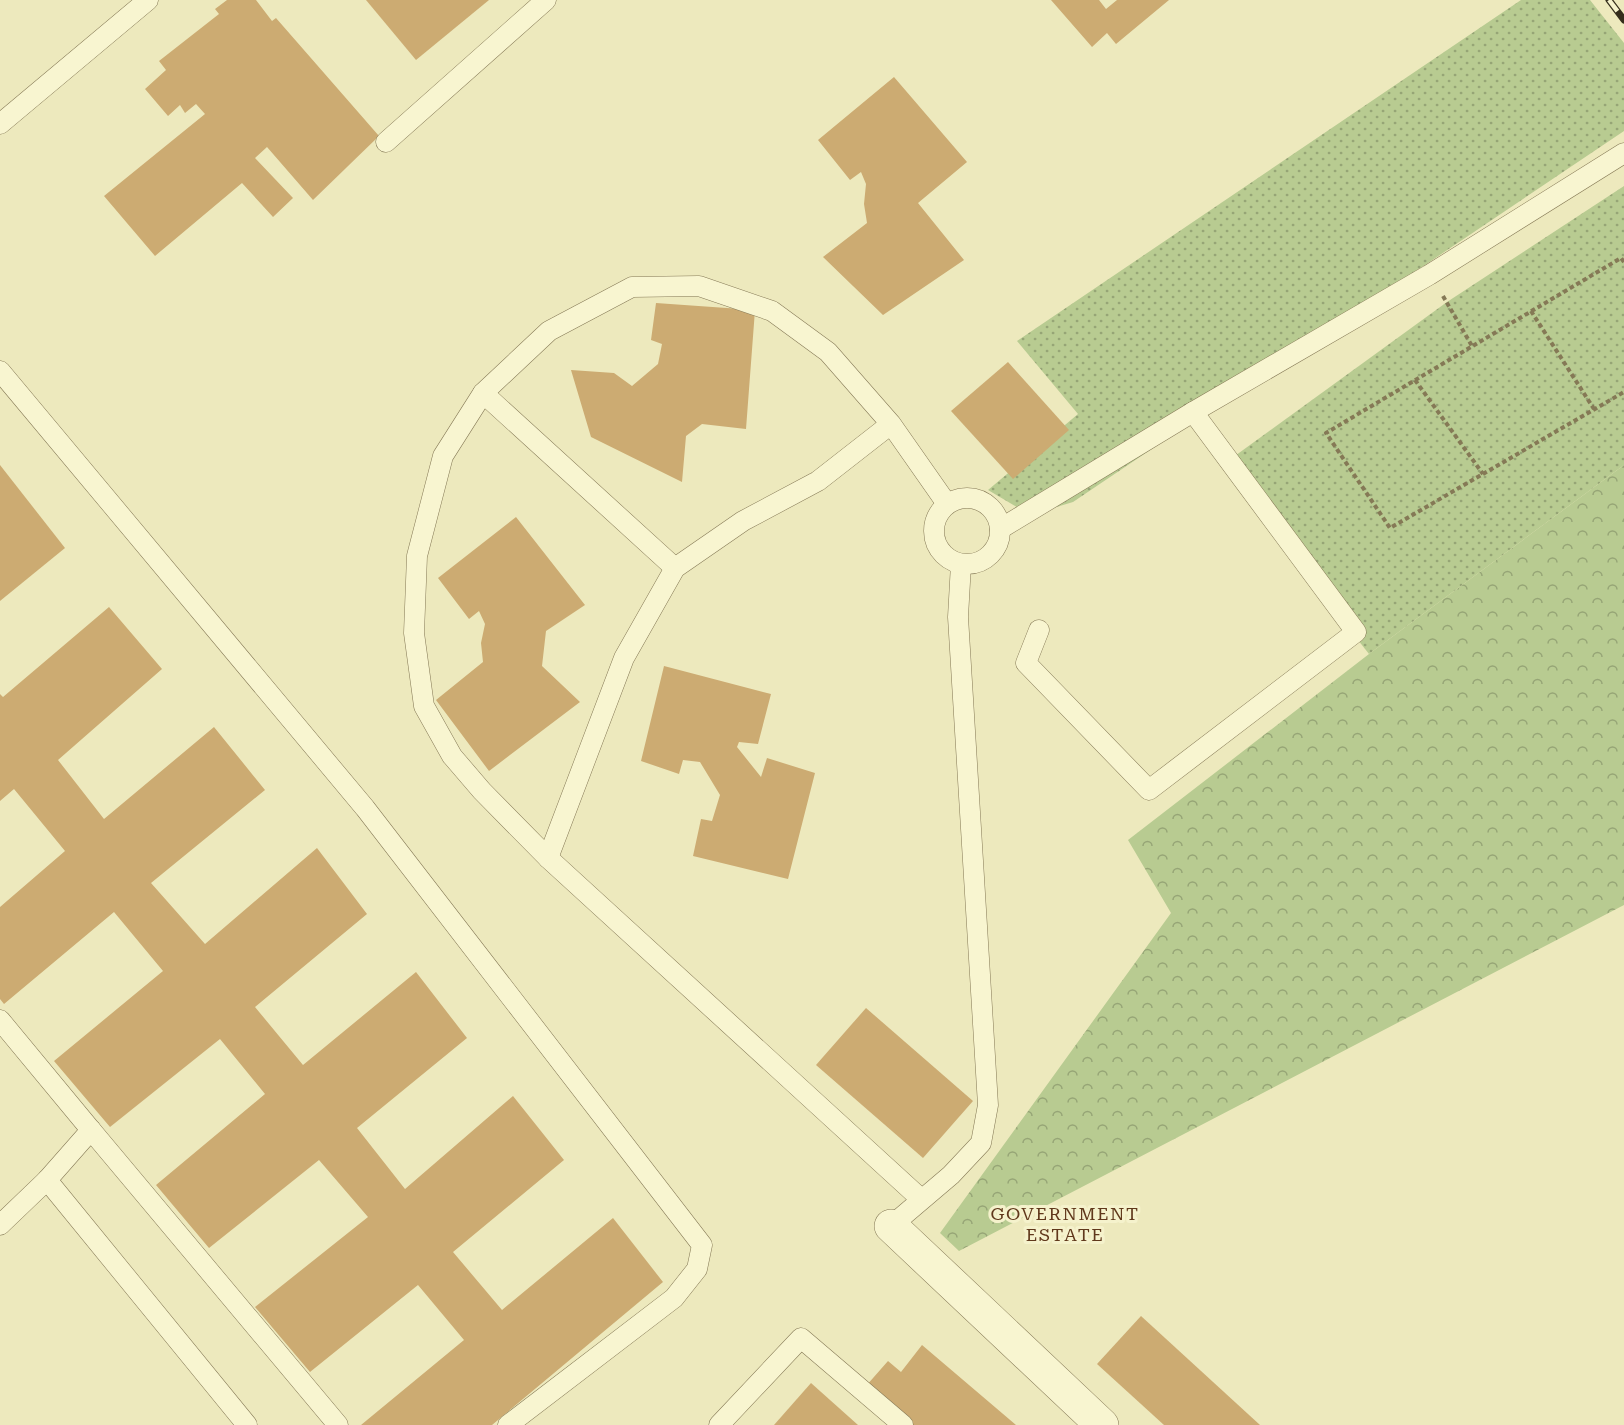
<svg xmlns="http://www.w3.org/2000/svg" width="1624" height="1425" viewBox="0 0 1624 1425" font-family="'Roboto Serif',serif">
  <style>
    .forest { fill: url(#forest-crowns) }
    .garden { fill: url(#garden-dots) }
    .building { fill: #ccab72 }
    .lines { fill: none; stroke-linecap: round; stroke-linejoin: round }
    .service-casing { stroke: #857956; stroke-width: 21 }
    .minor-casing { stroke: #857956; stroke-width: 34 }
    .path { stroke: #857956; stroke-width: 4; stroke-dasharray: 4.5 3; stroke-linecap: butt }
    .service { stroke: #f8f5d0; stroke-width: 20 }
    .minor { stroke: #f8f5d0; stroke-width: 33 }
    .rail-casing { stroke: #342d1b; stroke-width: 7 }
    .rail { stroke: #f5f2cc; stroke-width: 4.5; stroke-dasharray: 14; stroke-linecap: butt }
    .labels { text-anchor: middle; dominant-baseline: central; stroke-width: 6; stroke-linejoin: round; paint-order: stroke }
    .neighbourhood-label { font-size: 18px; letter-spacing: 1.5px; fill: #60381b; stroke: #f5f2cc }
  </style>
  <defs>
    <pattern id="forest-crowns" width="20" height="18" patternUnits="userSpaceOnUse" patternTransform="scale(1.5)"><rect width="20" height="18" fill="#b8cb91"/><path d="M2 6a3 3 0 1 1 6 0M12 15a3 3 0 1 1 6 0" fill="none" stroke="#96a576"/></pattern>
    <pattern id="garden-dots" width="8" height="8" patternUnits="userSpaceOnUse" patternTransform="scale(1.5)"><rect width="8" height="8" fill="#b8cb91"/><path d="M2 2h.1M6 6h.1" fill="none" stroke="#96a576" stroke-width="1.8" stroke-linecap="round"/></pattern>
  </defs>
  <rect width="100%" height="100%" fill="#ede9bd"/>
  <path class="forest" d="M1624,465V905L959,1251L940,1233L1171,913L1128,840L1369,654Z"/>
  <g class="garden">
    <path d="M1521,0H1590L1624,43V131L1073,502L1030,515L988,490L1078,414L1017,341Z"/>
    <path d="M1624,186V465L1369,654L1221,466L1447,302Z"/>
  </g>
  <g class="building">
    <path d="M227,0H256L272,21L276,18L379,136L313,200L267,147L255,158L293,198L273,217L242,183L155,256L104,196L205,114L196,104L185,113L180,105L168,116L145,89L166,70L159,61L219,14L215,9Z"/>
    <path d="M366,0H489L416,60Z"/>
    <path d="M1051,0H1099L1106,9L1117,0H1169L1116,44L1107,33L1092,47Z"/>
    <path d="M894,77L967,162L918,203L964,260L883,315L823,257L867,223L864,204L866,184L861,172L850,180L818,140Z"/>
    <path d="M656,303L755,310L746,429L702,424L686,436L682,482L591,437L571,370L614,373L632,386L658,364L662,344L651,340Z"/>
    <path d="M1008,362L1069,430L1013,479L951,411Z"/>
    <path d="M0,465L65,548L0,601Z"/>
    <path d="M516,517L585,605L546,631L542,666L580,702L489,771L436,700L483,662L481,643L485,624L479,611L469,619L438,578Z"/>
    <path d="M109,607L162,669L58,760L104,819L214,727L265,790L151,883L205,944L317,848L367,914L255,1007L303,1065L416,972L467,1038L357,1128L405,1189L513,1096L564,1160L453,1252L502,1310L613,1218L663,1282L492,1425H361L464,1340L418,1285L310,1372L255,1307L368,1217L319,1160L209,1248L156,1185L265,1094L220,1039L110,1127L54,1061L163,971L114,912L4,1004L0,999V907L65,851L14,789L0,801V694L3,697Z"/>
    <path d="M664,666L771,694L758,744L739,742L737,747L761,777L767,758L815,773L788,879L693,856L701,819L712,821L720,795L700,762L683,760L679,774L641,761Z"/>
    <path d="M866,1008L973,1101L923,1158L816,1065Z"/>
    <path d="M1141,1316L1260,1425H1164L1097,1364Z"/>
    <path d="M922,1345L1016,1425H912L866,1386L888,1361L901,1372Z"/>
    <path d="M811,1383L858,1425H774Z"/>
  </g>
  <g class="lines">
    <g class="service-casing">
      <g id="service">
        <path d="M0,124L148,0"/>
        <path d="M386,142L546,0"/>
        <path d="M0,371L365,808L702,1245L697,1269L674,1298L508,1425"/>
        <path d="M483,393L675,568"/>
        <path d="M891,424L818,481L743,521L675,568L624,658L548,858L482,791L452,756L424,706L414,633L417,556L443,456L483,393L549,331L632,287L699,286L772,311L828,352L891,424L947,504"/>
        <circle cx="967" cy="531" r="33"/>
        <path d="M1000,529L1193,412L1429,275L1624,153"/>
        <path d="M1039,630L1026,663L1149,790L1356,632L1193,412"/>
        <path d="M548,858L921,1199"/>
        <path d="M0,1020L91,1130"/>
        <path d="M47,1180L247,1425"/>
        <path d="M0,1225L47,1180L91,1130L338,1425"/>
        <path d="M891,1226L951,1175L981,1143L988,1105L958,617L961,564"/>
        <path d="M719,1425L801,1338L903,1425"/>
      </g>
    </g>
    <g class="minor-casing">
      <path id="minor" d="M891,1226L1102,1425"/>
    </g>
    <g class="path">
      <path d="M1624,262L1621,258L1326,433L1390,528L1624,392"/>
      <path d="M1443,296L1472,346"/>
      <path d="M1531,311L1594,409"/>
      <path d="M1415,380L1483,474"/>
    </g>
    <use href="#service" class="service"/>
    <use href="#minor" class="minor"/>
    <g class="rail-casing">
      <path id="rail" d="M1609,0L1624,20"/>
    </g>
    <use href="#rail" class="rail"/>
  </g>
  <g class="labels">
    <g class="neighbourhood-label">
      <text x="1065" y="1213">GOVERNMENT<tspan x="1065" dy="21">ESTATE</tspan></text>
    </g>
  </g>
</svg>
